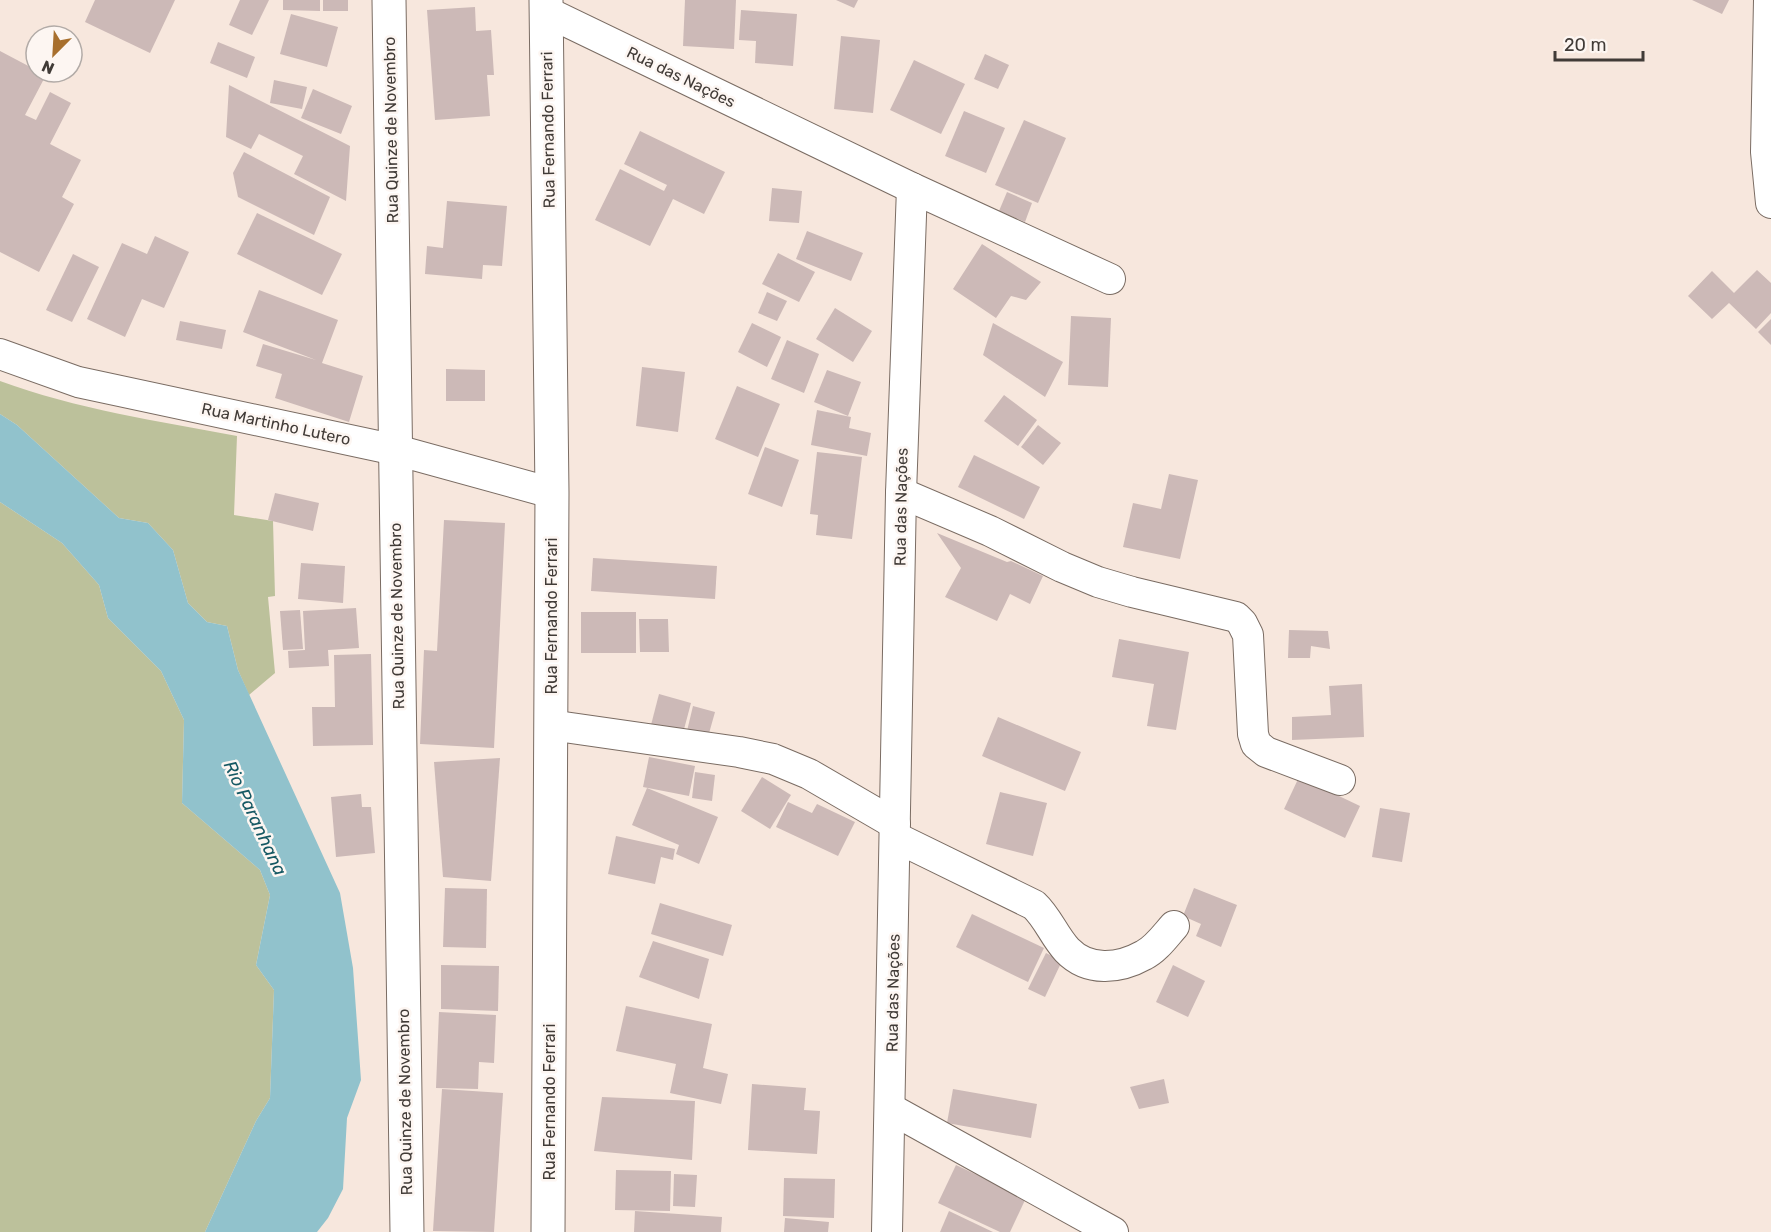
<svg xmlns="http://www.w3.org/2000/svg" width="1771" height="1232" viewBox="0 0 1771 1232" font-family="Rubik,sans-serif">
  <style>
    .green { fill: #bcc19b }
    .water { fill: #91c2cc }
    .building { fill: #ccb9b7 }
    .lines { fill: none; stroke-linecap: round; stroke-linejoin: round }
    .minor-casing { stroke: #7a6c63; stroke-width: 32 }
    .major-casing { stroke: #7a6c63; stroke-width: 35 }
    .minor { stroke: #fff; stroke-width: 30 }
    .major { stroke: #fff; stroke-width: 33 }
    .labels { text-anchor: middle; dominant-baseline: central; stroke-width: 5; stroke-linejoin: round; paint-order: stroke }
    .street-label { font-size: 16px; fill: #413b37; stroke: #fdf6f2 }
    .water-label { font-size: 18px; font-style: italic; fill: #155863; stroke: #fdf6f2 }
  </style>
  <rect width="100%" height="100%" fill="#f7e7dd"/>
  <g class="green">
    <path d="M0,381C76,409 158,421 237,436L234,515L273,521L275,596L268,597L275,673L249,695L238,670L227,626L207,622L188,603L173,550L148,523L119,518L17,425L0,414Z"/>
    <path d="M0,502L62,543L99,585L108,618L161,671L184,720L182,803L260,870L270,895L256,965L274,990L270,1098L256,1121L205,1232H0Z"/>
  </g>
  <path class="water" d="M0,414L17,425L119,518L148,523L173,550L188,603L207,622L227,626L238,670L340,893L353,968L361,1080L347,1118L343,1189L328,1218L317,1232H205L256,1121L270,1098L274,990L256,965L270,895L260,870L182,803L184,720L161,671L108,618L99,585L62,543L0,502Z"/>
  <g class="building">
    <path d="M95,0H175L150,53L85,22Z"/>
    <path d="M240,0H269L252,35L229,25Z"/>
    <path d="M283,0H320V11L283,10Z"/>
    <rect x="323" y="0" width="25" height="11"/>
    <path d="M685,0H736L734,49L683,46Z"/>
    <path d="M836,0H858L854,8Z"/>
    <path d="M1692,0H1729L1722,14Z"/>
    <path d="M475,7L476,31L491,30L494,75H487L490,116L435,120L427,10Z"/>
    <path d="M741,10L797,14L793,66L755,63L756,41L739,40Z"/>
    <path d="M291,14L338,27L327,67L280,54Z"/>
    <path d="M841,36L880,40L873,113L834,109Z"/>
    <path d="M218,42L255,57L247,78L210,63Z"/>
    <path d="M0,51L36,70V72L46,75L25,115L36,120L50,92L71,103L50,144L81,160L62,197L74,204L39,272L0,252Z"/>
    <path d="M985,54L1009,65L998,89L974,79Z"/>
    <path d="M914,60L965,84L941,134L890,110Z"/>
    <path d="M274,80L307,87L302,109L270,103Z"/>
    <path d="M229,85L350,146L346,201L294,174L303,156L259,134L251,149L226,137Z"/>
    <path d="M313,89L352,106L341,134L301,118Z"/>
    <path d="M964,111L1005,128L986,173L945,156Z"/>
    <path d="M1024,120L1066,138L1038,203L995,185Z"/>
    <path d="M640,131L725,172L704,214L673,199L650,246L595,220L620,169L664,191L667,185L624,164Z"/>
    <path d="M244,152L330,197L314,235L238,197L233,173Z"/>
    <path d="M772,188L802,191L799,223L769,221Z"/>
    <path d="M1007,192L1032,203L1025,222L999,211Z"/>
    <path d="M447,201L507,206L502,266L483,265L482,279L425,274L427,246L443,248Z"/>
    <path d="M257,213L342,254L322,295L237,254Z"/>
    <path d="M807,231L863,253L851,281L796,259Z"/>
    <path d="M155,236L189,252L164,308L142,299L125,337L87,319L122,243L147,254Z"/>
    <path d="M982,244L1041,282L1026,300L1011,296L996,318L953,289Z"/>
    <path d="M778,253L815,272L799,302L762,284Z"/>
    <path d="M73,254L99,267L72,322L46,310Z"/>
    <path d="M1757,270L1771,283V313L1756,329L1729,303L1712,319L1688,296L1712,271L1734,293Z"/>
    <path d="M259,290L338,320L322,363L363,376L349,422L275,398L282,374L256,366L263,344L316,360L243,332Z"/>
    <path d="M767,292L787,301L777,321L758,313Z"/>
    <path d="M835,308L872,331L853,362L816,339Z"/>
    <path d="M1071,316L1111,318L1108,387L1068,385Z"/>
    <path d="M1771,319V345L1758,332Z"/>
    <path d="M180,321L226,330L222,349L176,340Z"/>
    <path d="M752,323L781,337L767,367L738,352Z"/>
    <path d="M993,323L1063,362L1045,397L983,355Z"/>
    <path d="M787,340L819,354L804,393L771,379Z"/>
    <path d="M642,367L685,372L678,432L636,426Z"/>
    <path d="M446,369L485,370V401H446Z"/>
    <path d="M827,370L861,382L848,416L814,402Z"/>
    <path d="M737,386L780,404L758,457L715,439Z"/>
    <path d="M1004,395L1037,420L1018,446L984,421Z"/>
    <path d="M817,410L851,417L849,428L871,433L867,456L811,445Z"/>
    <path d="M1038,425L1061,443L1043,465L1021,447Z"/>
    <path d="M765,447L799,460L782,507L748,494Z"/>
    <path d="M817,452L862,457L852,539L816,535L818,515L810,514Z"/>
    <path d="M974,455L1040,487L1024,519L958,487Z"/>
    <path d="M1169,474L1198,480L1180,559L1123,547L1133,503L1161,509Z"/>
    <path d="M275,493L319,503L313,531L268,520Z"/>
    <path d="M444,520L505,523L494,748L420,744L424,650L437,651Z"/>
    <path d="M937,533L1007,562L1011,561L1043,576L1030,604L1010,594L997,621L945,597L961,568Z"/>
    <path d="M593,558L717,566L715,599L591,591Z"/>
    <path d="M301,563L345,566L343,603L298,599Z"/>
    <path d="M356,608L359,648L328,650L329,666L289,668L288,651L305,650L303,611Z"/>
    <path d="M300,610L303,649L283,650L280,611Z"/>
    <rect x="581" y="612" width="55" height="41"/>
    <path d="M639,619H668L669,652H640Z"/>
    <path d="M1289,630L1328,631L1330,649L1311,646L1310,658H1288Z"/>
    <path d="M1119,639L1189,652L1176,730L1147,726L1154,684L1112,677Z"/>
    <path d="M371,654L373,745L313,746L312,707H335L334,655Z"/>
    <path d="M1362,684L1364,737L1292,740V717L1331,715L1329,686Z"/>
    <path d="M659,694L691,703L683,733L651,725Z"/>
    <path d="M693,706L715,712L708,737L687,731Z"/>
    <path d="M998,717L1081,752L1065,791L982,756Z"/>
    <path d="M649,757L695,766L689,796L643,787Z"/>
    <path d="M500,758L491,881L443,877L434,762Z"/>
    <path d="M695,772L715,775L712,801L692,798Z"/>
    <path d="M762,777L791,795L770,829L741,811Z"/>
    <path d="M1299,777L1360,806L1345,838L1284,809Z"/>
    <path d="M647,788L718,817L699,864L676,854L679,845L632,825Z"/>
    <path d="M1000,792L1047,803L1033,856L986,844Z"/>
    <path d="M361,794L362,807H371L375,853L336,857L331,797Z"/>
    <path d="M788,802L812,813L817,804L855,822L838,856L776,827Z"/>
    <path d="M1380,808L1410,813L1402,862L1372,857Z"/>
    <path d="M616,836L675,849L673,860L661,857L655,884L608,874Z"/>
    <path d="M445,888L487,889L486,948L443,947Z"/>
    <path d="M1194,888L1237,905L1221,947L1196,936L1201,924L1183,916Z"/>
    <path d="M660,903L732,925L723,956L651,934Z"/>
    <path d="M972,914L1044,948L1028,982L956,947Z"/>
    <path d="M653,941L709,959L699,999L639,977Z"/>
    <path d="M1046,953L1062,961L1045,997L1028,989Z"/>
    <path d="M441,965L499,966L498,1011L441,1009Z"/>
    <path d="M1173,965L1205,981L1188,1017L1156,1002Z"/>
    <path d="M626,1006L712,1024L703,1068L728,1074L721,1104L670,1093L676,1064L616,1051Z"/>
    <path d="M439,1012L496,1015L494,1063L479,1062L478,1089L436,1088Z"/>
    <path d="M1164,1079L1169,1103L1139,1109L1130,1087Z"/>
    <path d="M752,1084L806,1088L804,1110L820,1111L817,1154L748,1150Z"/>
    <path d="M442,1089L503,1093L494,1232L433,1231Z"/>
    <path d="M953,1089L1037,1104L1031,1138L947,1123Z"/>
    <path d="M602,1097L695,1101L692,1160L594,1151Z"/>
    <path d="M956,1165L1026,1198L1010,1232H1000L938,1203Z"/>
    <path d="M616,1170L671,1171L670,1211L615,1210Z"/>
    <path d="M674,1174L697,1175L695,1207L673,1206Z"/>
    <path d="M784,1178L835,1179L834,1218L783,1216Z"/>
    <path d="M635,1211L722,1217L721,1232H634Z"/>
    <path d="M949,1211L993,1232H940Z"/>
    <path d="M785,1218L829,1222L828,1232H784Z"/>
  </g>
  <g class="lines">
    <g class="minor-casing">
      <g id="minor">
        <path d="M1769,0L1766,152L1771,203"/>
        <path d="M547,12L912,188L1110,279"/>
        <path d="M0,354L78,382L396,450L552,493"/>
        <path d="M901,493L990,531L1062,567L1098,582L1132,592L1236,617L1242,623L1248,635L1253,734L1256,744L1266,752L1340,780"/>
        <path d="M550,725L739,752L773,759L809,774L895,824"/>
        <path d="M895,837L1034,905C1048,918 1054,936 1067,950C1088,972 1119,969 1144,955C1156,949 1165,936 1174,926"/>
        <path d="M891,1109L1113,1232"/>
        <path d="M887,1232L901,493L912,188"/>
      </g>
    </g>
    <g class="major-casing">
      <g id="major">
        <path d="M389,0L407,1232"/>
        <path d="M546,0L552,493L548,1232"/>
      </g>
    </g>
    <use href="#minor" class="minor"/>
    <use href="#major" class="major"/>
  </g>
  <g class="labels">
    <g class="street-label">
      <text transform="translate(681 77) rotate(26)">Rua das Nações</text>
      <text transform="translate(391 130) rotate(-91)">Rua Quinze de Novembro</text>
      <text transform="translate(548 130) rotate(-91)">Rua Fernando Ferrari</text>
      <text transform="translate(276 424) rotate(12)">Rua Martinho Lutero</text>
      <text transform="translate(901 507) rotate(-89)">Rua das Nações</text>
      <text transform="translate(397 616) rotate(-91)">Rua Quinze de Novembro</text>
      <text transform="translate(551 616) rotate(-90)">Rua Fernando Ferrari</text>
      <text transform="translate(893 993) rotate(-89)">Rua das Nações</text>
      <text transform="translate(405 1102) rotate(-91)">Rua Quinze de Novembro</text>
      <text transform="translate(549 1102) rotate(-90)">Rua Fernando Ferrari</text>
    </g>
    <g class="water-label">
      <text transform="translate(255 818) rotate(65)">Rio Paranhana</text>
    </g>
  </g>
  <g transform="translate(54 54) rotate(204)"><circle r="28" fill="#fdf6f2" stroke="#b2aba7" stroke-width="1.5"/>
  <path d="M0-4.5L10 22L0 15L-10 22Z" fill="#a86f2d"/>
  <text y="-9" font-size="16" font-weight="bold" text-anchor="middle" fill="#413b37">N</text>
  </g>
  <path d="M1555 51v9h88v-9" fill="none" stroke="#413b37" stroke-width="3"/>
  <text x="1564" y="51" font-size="18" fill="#413b37" stroke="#fdf6f2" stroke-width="4.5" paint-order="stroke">20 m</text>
</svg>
